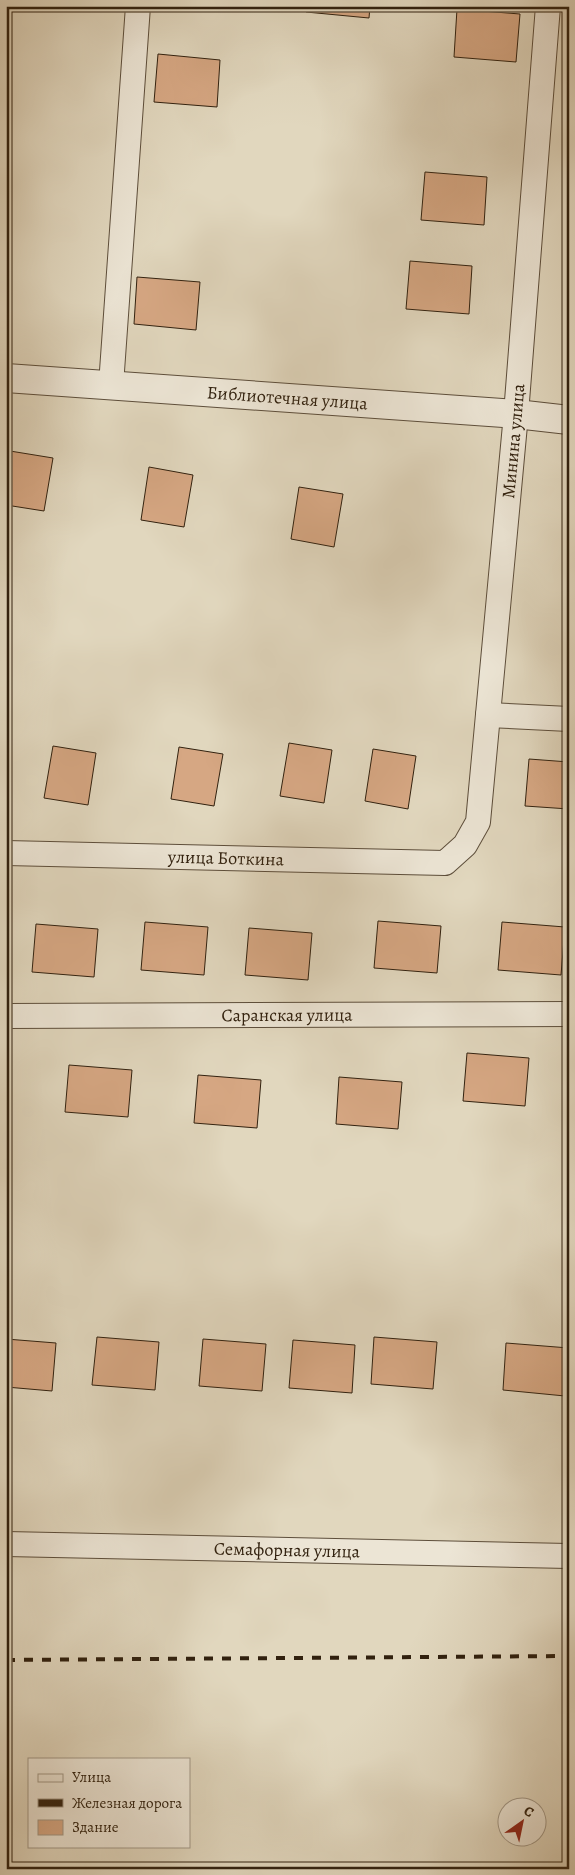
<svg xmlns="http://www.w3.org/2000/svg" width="575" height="1875" viewBox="0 0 575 1875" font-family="Alegreya,serif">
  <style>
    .building { fill: #d6a783; stroke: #31210f }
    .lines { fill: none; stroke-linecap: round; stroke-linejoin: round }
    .minor-casing { stroke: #5d4e3b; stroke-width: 26 }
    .tertiary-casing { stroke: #5d4e3b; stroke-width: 30 }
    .minor { stroke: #ece5d5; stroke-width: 24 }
    .tertiary { stroke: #ece5d5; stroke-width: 28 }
    .rail { stroke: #31210f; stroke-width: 4; stroke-dasharray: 9 9; stroke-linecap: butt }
    .labels { text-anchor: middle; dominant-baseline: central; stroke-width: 5; stroke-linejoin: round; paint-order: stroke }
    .street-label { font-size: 18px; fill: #31210f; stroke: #ece5d5 }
  </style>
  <rect width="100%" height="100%" fill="#e1d7be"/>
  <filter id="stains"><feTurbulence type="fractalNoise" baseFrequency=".004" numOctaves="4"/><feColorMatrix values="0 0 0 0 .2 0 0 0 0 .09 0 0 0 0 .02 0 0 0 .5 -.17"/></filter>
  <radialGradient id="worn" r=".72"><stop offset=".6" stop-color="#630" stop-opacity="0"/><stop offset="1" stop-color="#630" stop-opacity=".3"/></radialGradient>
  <g class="building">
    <path d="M307,6H370L369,18L306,12Z"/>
    <path d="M457,9L520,14L516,62L454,57Z"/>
    <path d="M158,54L220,60L217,107L154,102Z"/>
    <path d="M425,172L487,177L484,225L421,220Z"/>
    <path d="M410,261L472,266L469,314L406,309Z"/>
    <path d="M137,277L200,282L196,330L134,324Z"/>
    <path d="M10,451L53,458L44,511L6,505V472Z"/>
    <path d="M149,467L193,475L184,527L141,520Z"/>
    <path d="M299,487L343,494L334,547L291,539Z"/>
    <path d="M289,743L332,750L324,803L280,796Z"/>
    <path d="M53,746L96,753L88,805L44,798Z"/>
    <path d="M179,747L223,754L214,806L171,799Z"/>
    <path d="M373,749L416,756L408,809L365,801Z"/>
    <path d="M529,759L569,762V809L525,806Z"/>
    <path d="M378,921L441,926L437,973L374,968Z"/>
    <path d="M145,922L208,927L204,975L141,970Z"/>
    <path d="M502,922L565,927L561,975L498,970Z"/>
    <path d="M36,924L98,929L94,977L32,972Z"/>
    <path d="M249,928L312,933L308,980L245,975Z"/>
    <path d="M467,1053L529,1058L525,1106L463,1101Z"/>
    <path d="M69,1065L132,1070L128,1117L65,1112Z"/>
    <path d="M6,1075H9L6,1114Z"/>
    <path d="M198,1075L261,1080L257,1128L194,1123Z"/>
    <path d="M339,1077L402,1082L398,1129L336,1124Z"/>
    <path d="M97,1337L159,1342L155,1390L92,1385Z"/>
    <path d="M374,1337L437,1342L433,1389L371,1384Z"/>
    <path d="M6,1339L56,1343L52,1391L6,1387Z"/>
    <path d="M203,1339L266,1344L262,1391L199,1386Z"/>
    <path d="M293,1340L355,1345L352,1393L289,1388Z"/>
    <path d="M506,1343L569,1348L565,1396L503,1390Z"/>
  </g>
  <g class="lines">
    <g class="minor-casing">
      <g id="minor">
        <path d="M111,385L138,6"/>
        <path d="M488,715L569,719"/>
        <path id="s1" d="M6,853L445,863L465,845L478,822L516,414L548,6"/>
        <path id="s2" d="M6,1016L569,1014"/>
        <path id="s3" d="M6,1544L569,1556"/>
      </g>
    </g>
    <g class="tertiary-casing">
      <g id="tertiary">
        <path id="s4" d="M6,378L516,414L569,420"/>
      </g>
    </g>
    <use href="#minor" class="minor"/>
    <use href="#tertiary" class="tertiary"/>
    <path class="rail" d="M6,1660L569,1656"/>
  </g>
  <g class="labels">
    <g class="street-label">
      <text stroke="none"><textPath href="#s4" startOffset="282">Библиотечная улица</textPath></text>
      <text stroke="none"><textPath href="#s1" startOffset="875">Минина улица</textPath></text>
      <text stroke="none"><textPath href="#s1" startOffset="220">улица Боткина</textPath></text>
      <text stroke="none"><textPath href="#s2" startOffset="281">Саранская улица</textPath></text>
      <text stroke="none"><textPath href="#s3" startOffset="281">Семафорная улица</textPath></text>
    </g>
  </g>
  <rect width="575" height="1875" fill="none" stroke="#e1d7be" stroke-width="25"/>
  <rect x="8" y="8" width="560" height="1860" fill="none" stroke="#31210f" stroke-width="2.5"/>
  <rect x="12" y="12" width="550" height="1850" fill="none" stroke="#31210f"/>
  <rect x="28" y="1758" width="162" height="90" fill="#ece5d5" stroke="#a19786"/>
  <rect x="38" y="1774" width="25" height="8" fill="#ece5d5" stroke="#a19786"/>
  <text x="72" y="1782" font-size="15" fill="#31210f">Улица</text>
  <rect x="38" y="1799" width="25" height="8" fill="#31210f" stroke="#a19786"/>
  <text x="72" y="1808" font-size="15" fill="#31210f">Железная дорога</text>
  <rect x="38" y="1820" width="25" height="15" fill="#d6a783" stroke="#a19786"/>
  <text x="72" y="1832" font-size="15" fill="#31210f">Здание</text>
  <g transform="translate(522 1822) rotate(33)"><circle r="24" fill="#ece5d5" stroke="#a19786"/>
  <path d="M0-4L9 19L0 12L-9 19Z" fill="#8f2418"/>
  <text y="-8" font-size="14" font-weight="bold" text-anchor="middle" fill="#31210f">С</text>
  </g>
  <rect width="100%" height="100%" filter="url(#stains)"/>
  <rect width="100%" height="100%" fill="url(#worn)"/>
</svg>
